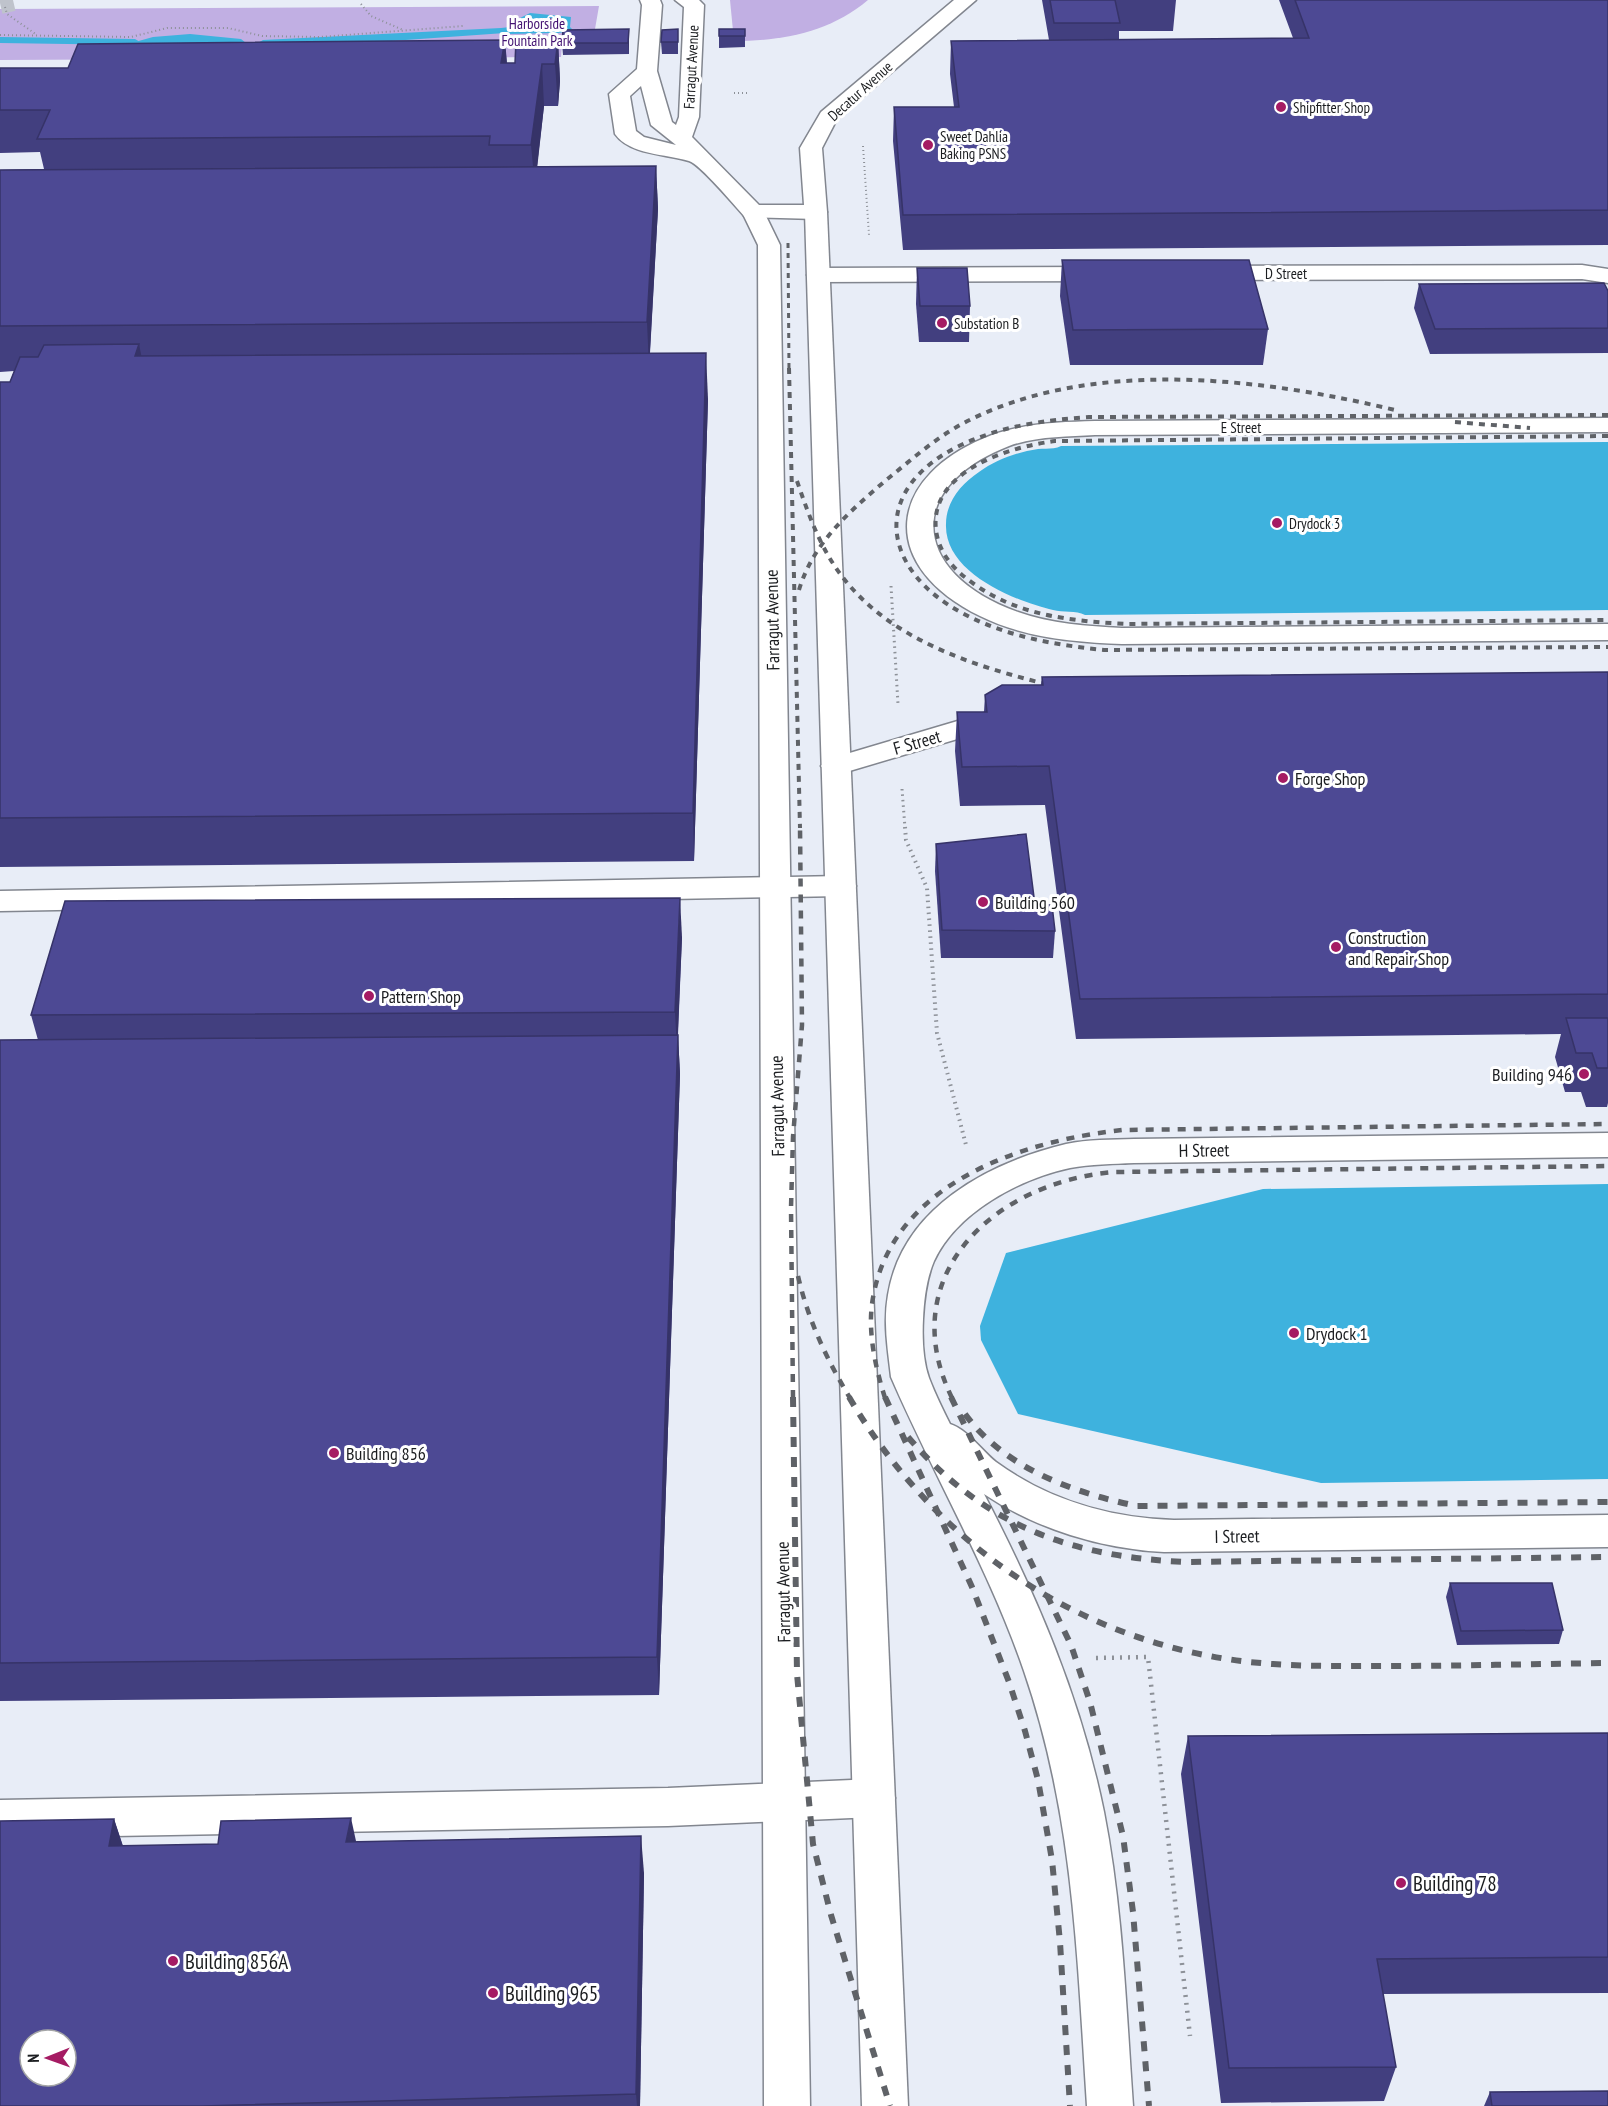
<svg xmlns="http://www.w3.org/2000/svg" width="1608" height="2106" viewBox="0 0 1608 2106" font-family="'PT Sans Narrow',sans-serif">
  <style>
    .green { fill: #c1afe3 }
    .water { fill: #3eb2de }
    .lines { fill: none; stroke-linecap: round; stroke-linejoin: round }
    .stream { fill: #3eb2de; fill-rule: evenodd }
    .trunk-tunnel { stroke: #bfc3cc; stroke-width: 22; stroke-dasharray: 22 10; stroke-linecap: butt }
    .service-casing { stroke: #82868f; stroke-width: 3 }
    .minor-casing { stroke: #82868f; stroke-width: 3 }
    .path-far3 { stroke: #8d9198; stroke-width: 2; stroke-dasharray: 1 3; stroke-linecap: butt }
    .path-far2 { stroke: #8d9198; stroke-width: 3; stroke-dasharray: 1.5 4; stroke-linecap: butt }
    .path-far1 { stroke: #8d9198; stroke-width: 4; stroke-dasharray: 1.5 4.5; stroke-linecap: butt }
    .path { stroke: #8d9198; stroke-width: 4.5; stroke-dasharray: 2 6; stroke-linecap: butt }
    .service { fill: #fff; fill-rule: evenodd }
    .minor { fill: #fff; fill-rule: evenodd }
    .rail-far3 { stroke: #5f6267; stroke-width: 3; stroke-dasharray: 5 5; stroke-linecap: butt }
    .rail-far2 { stroke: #5f6267; stroke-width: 4; stroke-dasharray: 6 6; stroke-linecap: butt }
    .rail-far1 { stroke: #5f6267; stroke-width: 4.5; stroke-dasharray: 8 8; stroke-linecap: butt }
    .rail { stroke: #5f6267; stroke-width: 6; stroke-dasharray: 10 10; stroke-linecap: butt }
    .wall { fill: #423f7f }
    .shaded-wall { fill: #363368 }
    .building { fill: #4d4994; stroke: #363368; stroke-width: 1.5; fill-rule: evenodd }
    .poi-dot { fill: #a51b63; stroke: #fff; stroke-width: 2 }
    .labels { text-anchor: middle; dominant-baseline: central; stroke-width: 6; stroke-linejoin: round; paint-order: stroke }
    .far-park-label { font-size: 15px; fill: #421171; stroke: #fff }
    .far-street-label { font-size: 15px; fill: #1b1d20; stroke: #fff }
    .far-poi-label { font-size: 15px; fill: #1b1d20; stroke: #fff; text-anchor: start }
    .street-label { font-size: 18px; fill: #1b1d20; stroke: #fff }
    .poi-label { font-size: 18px; fill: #1b1d20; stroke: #fff; text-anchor: start }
    .near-poi-label { font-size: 21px; fill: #1b1d20; stroke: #fff; text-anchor: start }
  </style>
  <rect width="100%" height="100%" fill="#e8edf7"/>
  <g class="green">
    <path d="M730,0H868C830,32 783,41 734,41Z"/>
    <path d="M599,6L595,29L563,33L561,57L0,60V9Z"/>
  </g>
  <g class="water">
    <path d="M530,13L571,17L570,27L574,31L558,33L501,34V28L511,27L516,20Z"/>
    <path d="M190,34L241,39L246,43L135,47V42L153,37Z"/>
    <path d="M1608,442V610L1085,615C1076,610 1063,613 1053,610C1015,601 944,573 946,524C946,502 961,484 979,472C996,460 1017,452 1038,449C1046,448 1054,450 1061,446Z"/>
    <path d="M1608,1184V1479L1321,1483L1018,1414L981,1340L980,1326L1006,1253L1263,1189Z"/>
  </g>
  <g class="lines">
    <g class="stream">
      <path d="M501,28L505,29V33L377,42L263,46L258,43L263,40Z"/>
      <path d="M0,37L135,39L140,42L135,45L0,43Z"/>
    </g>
    <path class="trunk-tunnel" d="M0,3L13,0"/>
    <g class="service-casing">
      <g id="service">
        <path d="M640,0H660L662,5L657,71L672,122L676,125L679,117L684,7L675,0H699L704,5L699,117L692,137L759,205H804L800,148L821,112L954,0H976L837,119L822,148L827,212L824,217L816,219L745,217C735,206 700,164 689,161C666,154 630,155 615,134L609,94L637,69L642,5ZM641,86L651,125L676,145L644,137L636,131L630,96Z"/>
        <path d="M1582,265L1608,269V283L1582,279L1208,280L1200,278L1197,273L1200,268L1208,266Z"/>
        <path d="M1105,267L1113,269L1117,274L1113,279L1105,281L819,282L811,280L807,275L811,270L819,268Z"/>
        <path d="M1608,418V432L1095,435C1067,437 1036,436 1009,446C899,489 915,576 1018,612C1051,624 1087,626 1122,628L1608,624V640L1122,644C1074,642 1024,638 980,616C876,565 886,475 992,435C1025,423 1061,422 1095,421Z"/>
        <path d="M998,709L1008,712L1012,718L1008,724L836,775L826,772L821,766L826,760Z"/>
        <path d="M841,876L852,879L856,886L852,893L841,896L0,911V891Z"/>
        <path d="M1608,1133V1157L1134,1163C1113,1164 1091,1164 1070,1168C1019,1179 957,1212 934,1261C926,1280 924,1300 923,1319C922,1338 923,1361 929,1378C935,1394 943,1410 950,1424C968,1430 981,1450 996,1462C1048,1500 1110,1518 1174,1520L1608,1515V1547L1164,1552C1102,1549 1036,1529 984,1494C1037,1596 1081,1699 1104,1812C1123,1909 1126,2008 1133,2106H1087C1077,1956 1074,1816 1024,1671C989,1569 934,1476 891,1377C888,1350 883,1323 888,1295C902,1208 988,1163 1066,1144C1088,1139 1111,1140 1134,1139Z"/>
        <path d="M874,1779L889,1785L895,1798L889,1811L874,1817L668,1826L0,1838V1800L668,1788Z"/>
      </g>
    </g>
    <g class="minor-casing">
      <g id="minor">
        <path d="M753,205L761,207L764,212L780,245L810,2106H764L758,245L742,212L745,207Z"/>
        <path d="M816,205L824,207L827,212L908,2106H862L805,212L808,207Z"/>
      </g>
    </g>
    <g class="path-far3">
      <path d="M361,4L371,16L403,30"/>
      <path d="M5,7L7,14L37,35"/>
      <path d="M0,35L131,37L167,28H228L262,36L320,37L463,26"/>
      <path d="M734,93H747"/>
      <path d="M863,146L869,235"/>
    </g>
    <g class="path-far2">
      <path d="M891,586L898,704"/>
      <path d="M902,789L905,828"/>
    </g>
    <path class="path-far1" d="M905,827L906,840L927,888L937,1033L966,1145"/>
    <path class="path" d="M1096,1658L1148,1657L1190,2036"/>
    <use href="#service" class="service"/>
    <use href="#minor" class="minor"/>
    <path class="rail-far3" d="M788,243L789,370"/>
    <g class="rail-far2">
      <path d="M789,368L800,828"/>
      <path d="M1608,415L1089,417C1044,420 1002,426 961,445C869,489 880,570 964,614C1008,637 1056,645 1104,650L1608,647"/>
      <path d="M1455,422L1530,428"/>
      <path d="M1608,436L1055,441C1009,447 929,471 936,530C939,554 955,571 974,584C1019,616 1072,621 1126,624L1608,620"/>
      <path d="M797,481C807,510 817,539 834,565C883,640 976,667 1058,687"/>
      <path d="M799,590C813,543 849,512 885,481C910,461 934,439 962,424C1089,356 1264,378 1399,411"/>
    </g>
    <g class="rail-far1">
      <path d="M798,1276C808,1320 827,1360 850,1398"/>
      <path d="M793,1398L791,1208L793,1137L802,1025L800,827"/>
      <path d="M885,1398C876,1369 868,1335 872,1304C888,1185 1020,1141 1122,1130L1608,1124"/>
      <path d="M952,1398C892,1275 996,1181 1115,1172L1608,1166"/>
    </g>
    <g class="rail">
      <path d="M793,1397L797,1674L813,1844L831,1915L890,2106"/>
      <path d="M849,1397C931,1537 1065,1634 1227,1659C1278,1667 1330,1666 1381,1666C1457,1666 1532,1664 1608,1663"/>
      <path d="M885,1397L972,1587L1009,1682L1025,1731L1038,1780L1052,1860L1060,1942L1070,2106"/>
      <path d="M951,1397L1071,1645L1090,1702L1123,1836L1133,1912L1149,2106"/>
      <path d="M965,1414C1004,1468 1074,1493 1137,1506L1608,1502"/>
      <path d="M908,1437C984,1526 1071,1557 1186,1562L1608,1557"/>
    </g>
  </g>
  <g class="wall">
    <path d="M1042,0H1176L1173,31H1119V40L1293,38L1279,0H1608V245L903,250L893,141L894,107H954L950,74L951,41L1049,40Z"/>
    <path d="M719,29H745V47L719,48Z"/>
    <path d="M505,40L507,63H515L558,40L560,81L558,106H544L537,166H656L658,209L650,353L708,399L694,861L0,867V382H10L14,371L0,372V170L44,169L40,152L0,153V68H68Z"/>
    <path d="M629,41V54L563,55L562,43Z"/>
    <path d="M678,41V54H662L661,42Z"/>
    <path d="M1062,260L1268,329L1263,365H1070L1060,296Z"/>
    <path d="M917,268L970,306L969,342H919L916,304Z"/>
    <path d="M1419,284L1608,291V353L1430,354L1414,308Z"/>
    <path d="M1608,672V1103L1607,1107H1586L1581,1092H1565L1555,1057L1561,1034L1076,1039L1045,805L960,806L955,751L957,712H984L985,695L1041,685L1042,677Z"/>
    <path d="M936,844L1035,905L1055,931L1053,958H941L935,871Z"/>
    <path d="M682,937L678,1035L680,1074L659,1695L0,1701V1040H38L31,1015Z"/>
    <path d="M1450,1583L1563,1630L1559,1644L1457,1645L1446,1597Z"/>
    <path d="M1608,1733V1993L1383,1994L1396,2067L1384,2101L1221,2103L1181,1774L1188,1736Z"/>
    <path d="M114,1819L123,1846L356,1842L644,1873L640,2106H0Z"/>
    <path d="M1490,2092L1608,2106H1484Z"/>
  </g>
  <g class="shaded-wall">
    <path d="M629,29V54L628,43Z"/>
    <path d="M505,40L508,82L501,63Z"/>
    <path d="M558,40L560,81L558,106L555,64Z"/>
    <path d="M542,64L544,106L535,187L531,145Z"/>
    <path d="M656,166L658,209L649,367L647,322Z"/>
    <path d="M139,344L148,389L135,356Z"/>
    <path d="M706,353L708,399L694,861L693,813Z"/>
    <path d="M680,898L682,937L677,1051L675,1012Z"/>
    <path d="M678,1035L680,1074L659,1695L657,1657Z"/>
    <path d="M351,1818L359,1855L346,1842Z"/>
    <path d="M114,1819L126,1856L109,1846Z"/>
    <path d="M641,1836L644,1873L640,2106H637L636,2094Z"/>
  </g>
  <g class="building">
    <path d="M1050,0H1115L1120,23H1054Z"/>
    <path d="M1295,0H1608V210L903,215L894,107H959L951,41L1309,38Z"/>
    <path d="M629,29L628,43H562L563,30Z"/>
    <path d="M678,29V42H661L662,30Z"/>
    <rect x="719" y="29" width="26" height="7"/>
    <path d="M505,40L501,63H515L516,40H558L555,64H542L531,145H489L490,136L37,139L50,110H0V68H68L78,44Z"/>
    <path d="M656,166L647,322L0,326V170Z"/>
    <path d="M1062,260H1249L1268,329L1073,330Z"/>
    <path d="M917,268H967L970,306H920Z"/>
    <path d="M1604,283L1608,291V328L1435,329L1419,284Z"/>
    <path d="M139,344L135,356L706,353L693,813L0,818V382H10L20,357H38L44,345Z"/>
    <path d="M1608,672V994L1080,999L1049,766L962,767L957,712H987L985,695L1002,685H1043L1042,677Z"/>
    <path d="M1026,834L1035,905H1052L1055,931L942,930L936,844Z"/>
    <path d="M680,898L675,1012L31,1015L65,901Z"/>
    <path d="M1566,1018H1608V1068H1597L1592,1053H1576Z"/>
    <path d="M678,1035L657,1657L0,1663V1040Z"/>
    <path d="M1450,1583H1552L1563,1630L1461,1631Z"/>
    <path d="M1608,1733V1957L1377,1959L1396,2067L1229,2068L1188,1736Z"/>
    <path d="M351,1818L346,1842L641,1836L636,2094L203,2106H0V1821L114,1819L109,1846L218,1844L221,1821ZM30,2040H66V2076H30Z"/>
    <path d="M1608,2091V2106H1492L1490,2092Z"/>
  </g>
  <g class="poi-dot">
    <circle cx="1281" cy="107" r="6"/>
    <circle cx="928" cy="145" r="6"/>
    <circle cx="942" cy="323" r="6"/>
    <circle cx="1277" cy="523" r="6"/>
    <circle cx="1283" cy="778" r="6"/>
    <circle cx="983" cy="902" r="6"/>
    <circle cx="1336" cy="947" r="6"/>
    <circle cx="369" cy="996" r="6"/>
    <circle cx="1584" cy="1074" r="6"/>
    <circle cx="1294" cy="1333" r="6"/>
    <circle cx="334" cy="1453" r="6"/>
    <circle cx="1401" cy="1883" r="6"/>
    <circle cx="173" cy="1961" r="6"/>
    <circle cx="493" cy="1993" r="6"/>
  </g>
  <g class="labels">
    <g class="far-park-label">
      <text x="537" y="23">Harborside<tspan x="537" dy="17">Fountain Park</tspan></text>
    </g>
    <g class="far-street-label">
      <text transform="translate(691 67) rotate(-87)">Farragut Avenue</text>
      <text transform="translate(860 91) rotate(-42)">Decatur Avenue</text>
      <text x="1286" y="273">D Street</text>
      <text x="1241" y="427">E Street</text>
    </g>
    <g class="far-poi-label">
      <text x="1293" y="107">Shipfitter Shop</text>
      <text x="940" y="136">Sweet Dahlia<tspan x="940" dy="17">Baking PSNS</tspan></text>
      <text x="954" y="323">Substation B</text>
      <text x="1289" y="523">Drydock 3</text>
    </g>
    <g class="street-label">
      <text transform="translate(772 620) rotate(-91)">Farragut Avenue</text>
      <text transform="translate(917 742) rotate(-16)">F Street</text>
      <text transform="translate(777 1106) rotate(-91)">Farragut Avenue</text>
      <text transform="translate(1204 1150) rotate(-1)">H Street</text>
      <text transform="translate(1237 1536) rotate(-1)">I Street</text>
      <text transform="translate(783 1592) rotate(-91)">Farragut Avenue</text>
    </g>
    <g class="poi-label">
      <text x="1295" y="778">Forge Shop</text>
      <text x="995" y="902">Building 560</text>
      <text x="1348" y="937">Construction<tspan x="1348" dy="21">and Repair Shop</tspan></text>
      <text x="381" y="996">Pattern Shop</text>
      <text x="1572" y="1074" text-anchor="end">Building 946</text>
      <text x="1306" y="1333">Drydock 1</text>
      <text x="346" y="1453">Building 856</text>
    </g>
    <g class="near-poi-label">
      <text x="1413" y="1883">Building 78</text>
      <text x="185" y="1961">Building 856A</text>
      <text x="505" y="1993">Building 965</text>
    </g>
  </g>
  <g transform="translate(48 2058) rotate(269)"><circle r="28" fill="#ffffff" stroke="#a4a5a6" stroke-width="1.5"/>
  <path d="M0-4.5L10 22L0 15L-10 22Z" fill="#a51b63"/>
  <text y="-9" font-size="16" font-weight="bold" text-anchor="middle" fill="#1b1d20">N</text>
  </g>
</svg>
